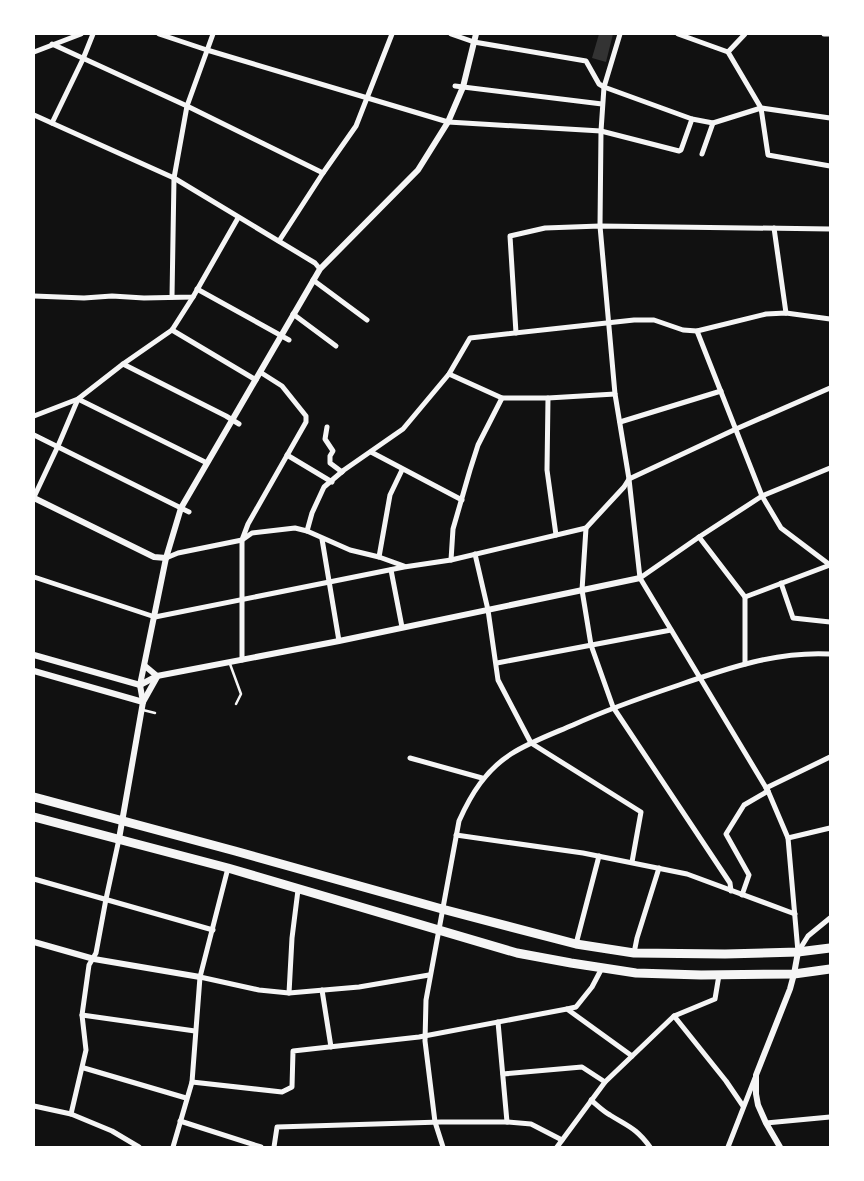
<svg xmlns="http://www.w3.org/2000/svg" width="864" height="1181" viewBox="0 0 864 1181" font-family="'Archivo Narrow',sans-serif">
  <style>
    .water { fill: #333 }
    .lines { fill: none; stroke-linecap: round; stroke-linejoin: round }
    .service { stroke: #f5f5f5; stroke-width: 2.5 }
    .minor { stroke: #f5f5f5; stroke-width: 5 }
    .tertiary { stroke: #f5f5f5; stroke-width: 6 }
    .primary { stroke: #f5f5f5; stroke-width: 9 }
  </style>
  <rect width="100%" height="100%" fill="#111"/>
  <path class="water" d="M599,34H613L606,62L592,58Z"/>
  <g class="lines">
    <g class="service">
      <path d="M230,664L241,694L236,704"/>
      <path d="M143,710L155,713"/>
    </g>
    <g class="minor">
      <path d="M159,34L207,50L448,122L601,131L679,151L681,150L692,119"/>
      <path d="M451,34L474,42L586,61L599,84L604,87L692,119L713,123L761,108L830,118"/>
      <path d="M620,34L604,87L601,131L600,226L615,394L629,479L640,578L768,791L788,838L798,952"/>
      <path d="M678,34L728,52L761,108L768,155L830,166"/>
      <path d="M824,34H830"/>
      <path d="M52,44L187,106L323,173"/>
      <path d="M34,52L81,34"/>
      <path d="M728,52L745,34"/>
      <path d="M455,86L602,104"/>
      <path d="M34,115L174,178L315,263L320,269"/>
      <path d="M52,123L83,59L93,34"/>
      <path d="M702,154L713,123"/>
      <path d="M774,228L786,313"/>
      <path d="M279,241L323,173L356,126L392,34"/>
      <path d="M313,280L367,320"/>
      <path d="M197,289L289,340"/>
      <path d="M34,296L84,298L112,296L144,298L193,297L238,218"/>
      <path d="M172,297L174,178L187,106L213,34"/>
      <path d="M293,314L336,346"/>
      <path d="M172,330L256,380"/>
      <path d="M697,331L762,496L781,528L830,565"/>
      <path d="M516,333L510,236L545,228L600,226L830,229"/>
      <path d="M123,364L226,416L239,424"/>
      <path d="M449,374L502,398H548L615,394"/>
      <path d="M548,398L547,470L556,535"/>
      <path d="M34,416L78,399L123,364L172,330L193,297"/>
      <path d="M620,422L721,391"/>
      <path d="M327,427L325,439L333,451L330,456V463L342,472"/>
      <path d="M34,435L189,512"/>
      <path d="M371,452L462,500"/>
      <path d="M287,455L332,482"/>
      <path d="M34,497L58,446L78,399L207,463"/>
      <path d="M586,528L582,590L591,645L613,707L730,883L731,891"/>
      <path d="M307,531L312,513L324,487L344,470L403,429L449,374L470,338L634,320H654L683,330L697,331L766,314L786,313L830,319"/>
      <path d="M699,537L745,597V664"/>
      <path d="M322,539L339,641"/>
      <path d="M475,554L488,610L498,680L531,743L641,812L632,862"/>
      <path d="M379,557L390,495L402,470"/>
      <path d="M166,558L178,553L242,540L252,533L295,528L307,531L350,550L379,557L404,566"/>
      <path d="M451,560L453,529L470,470L478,445L502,398"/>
      <path d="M391,570L402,627"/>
      <path d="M34,577L155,617L404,567L451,560L586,528L624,487L629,479L736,429L830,388"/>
      <path d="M640,578L699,537L762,496L830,468"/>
      <path d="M781,583L793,618L830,622"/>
      <path d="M745,597L830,565"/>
      <path d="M242,660V540L248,524L306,422V416L282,386L260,372"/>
      <path d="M497,663L671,630"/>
      <path d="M410,758L482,778"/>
      <path d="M766,788L830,757"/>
      <path d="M456,835L583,853L687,874L795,914"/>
      <path d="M788,838L830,828"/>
      <path d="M34,879L213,930"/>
      <path d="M742,895L749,875L726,834L744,805L768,791"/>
      <path d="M576,944L599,856"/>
      <path d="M798,952L808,936L830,918"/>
      <path d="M634,953L637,938L659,868"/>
      <path d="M200,977L259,990L289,993L359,987L429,975"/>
      <path d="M322,990L331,1047"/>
      <path d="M289,993L292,938L298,890"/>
      <path d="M567,1009L576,1007L592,987L602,968"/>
      <path d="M82,1015L195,1031"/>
      <path d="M674,1016L726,1081L743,1106"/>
      <path d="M498,1022L507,1122"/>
      <path d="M84,1068L186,1098"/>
      <path d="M503,1074L582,1067L605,1082"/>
      <path d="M192,1082L282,1092L292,1087L293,1051L419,1037L567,1009L632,1056"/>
      <path d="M591,1100C597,1105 603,1111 610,1115C629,1127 636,1128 650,1147"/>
      <path d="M34,1106L71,1114L112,1131L139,1147"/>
      <path d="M71,1114L86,1050L82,1015L89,965L96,953L106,899L119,839"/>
      <path d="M180,1121L261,1147"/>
      <path d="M766,1123L830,1117"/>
      <path d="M173,1147L192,1082L200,977L228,868"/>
      <path d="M274,1147L277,1127L441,1122H507L531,1124L562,1140"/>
      <path d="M443,1147L435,1122L425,1041L426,1000L459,821C471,794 486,770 511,754C530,742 552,734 573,725C608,709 643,697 679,685C728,668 778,651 830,654"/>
      <path d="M557,1147L605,1082L674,1016L715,999L719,975"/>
      <path d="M728,1147L755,1078"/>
    </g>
    <g class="tertiary">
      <path d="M34,498L154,557L166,558"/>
      <path d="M34,655L140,685L157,676L339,641L640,578"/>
      <path d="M145,666L157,676"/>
      <path d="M34,671L143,702"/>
      <path d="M143,702L157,677"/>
      <path d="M119,839L143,702L140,685L166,558L181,508L320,269L418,170L448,122L463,87L476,34"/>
      <path d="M34,942L94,959L200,977"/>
      <path d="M780,1147L766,1123L758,1105L756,1094V1075L790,989L794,974L798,952"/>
    </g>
    <g class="primary">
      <path d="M34,797L235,851L442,909L576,944L634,953L725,954L798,952L830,948"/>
      <path d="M34,817L228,868L517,953L571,963L636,973L701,975L794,974L830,969"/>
    </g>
  </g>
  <rect width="864" height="1181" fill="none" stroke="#ffffff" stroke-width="70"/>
</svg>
